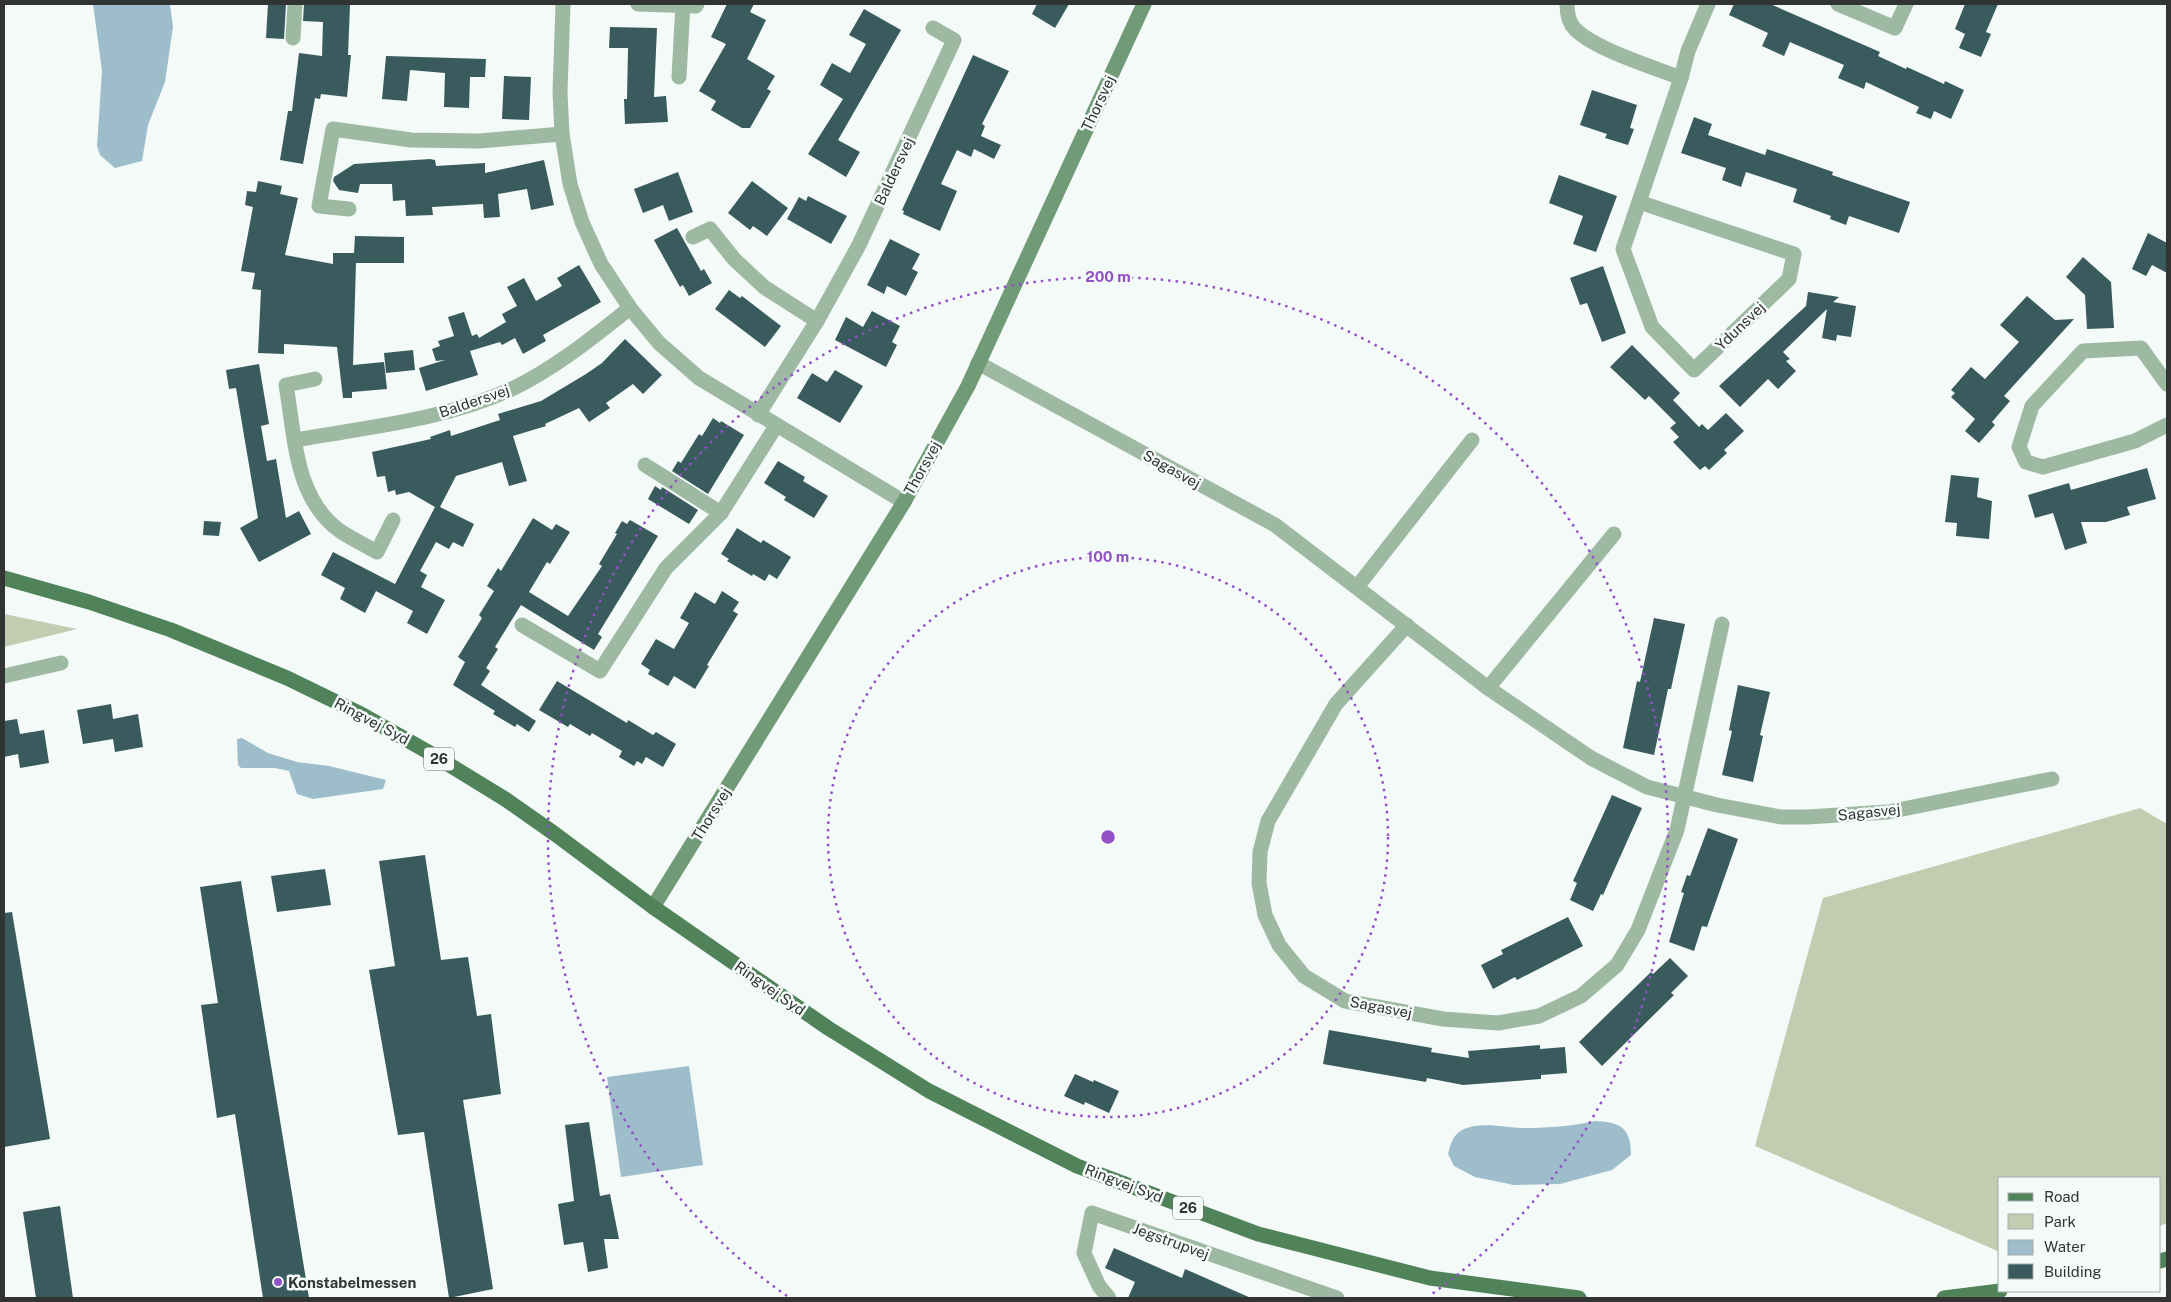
<svg xmlns="http://www.w3.org/2000/svg" width="2171" height="1302" viewBox="0 0 2171 1302" font-family="'Public Sans',sans-serif">
  <style>
    .green { fill: #c2ccb0 }
    .water { fill: #9dbdcb }
    .building { fill: #395b5e }
    .lines { fill: none; stroke-linecap: round; stroke-linejoin: round }
    .street { stroke: #9eb9a1; stroke-width: 15 }
    .secondary { stroke: #719a77; stroke-width: 15 }
    .primary { stroke: #508359; stroke-width: 15 }
    .ring { fill: none; stroke: #9251c6; stroke-width: 2.5; stroke-dasharray: 2.5 5 }
    .poi-dot { fill: #9251c6; stroke: #f4faf8; stroke-width: 2 }
    .labels { text-anchor: middle; dominant-baseline: central; stroke-width: 5; stroke-linejoin: round; paint-order: stroke }
    .shield { fill: #f4faf8; stroke: #6c6f6f; stroke-width: 1 }
    .shield-label { font-size: 14px; font-weight: bold; fill: #323434 }
    .street-label { font-size: 15px; fill: #323434; stroke: #f4faf8 }
    .poi-label { font-size: 15px; font-weight: bold; fill: #323434; stroke: #f4faf8; text-anchor: start }
    .centre { fill: #9251c6; stroke: #f4faf8; stroke-width: 2.5 }
    .ring-label { font-size: 15px; text-anchor: middle; font-weight: bold; fill: #9251c6; stroke: #f4faf8; stroke-width: 5; stroke-linejoin: round; paint-order: stroke }
  </style>
  <rect width="100%" height="100%" fill="#f4faf8"/>
  <g class="green">
    <path d="M4,614L77,629L4,647Z"/>
    <path d="M2140,808L2167,824V1223L2160,1226V1178H2000V1252L1755,1146L1823,898Z"/>
  </g>
  <g class="water">
    <path d="M93,4H170L173,27L165,82L148,125L142,161L115,168L100,155L97,146L102,71Z"/>
    <path d="M242,738L268,753L297,762L329,766L386,780L383,789L313,799L297,794L289,771L275,768H241L238,765L237,739Z"/>
    <path d="M689,1066L703,1165L621,1177L607,1077Z"/>
    <path d="M1595,1121C1621,1122 1631,1128 1631,1155L1612,1170L1560,1184L1514,1185L1475,1177L1454,1166L1448,1154C1451,1143 1453,1134 1464,1129C1482,1121 1507,1128 1526,1128C1550,1128 1572,1126 1595,1121Z"/>
  </g>
  <g class="building">
    <path d="M268,4H286L284,39L266,38Z"/>
    <path d="M304,4L350,5L348,55H351L347,97L321,94L320,99L315,98L303,164L280,160L288,111H292L299,53L322,56L323,22L303,21Z"/>
    <path d="M727,4H754L750,12L766,20L747,59L775,76L767,89L771,91L750,128H742L711,110L716,101L699,91L726,44L711,37Z"/>
    <path d="M1037,4H1069L1055,28L1032,14Z"/>
    <path d="M1734,4H1770L1880,52L1878,56L1906,69L1907,67L1944,84L1945,81L1964,90L1951,119L1934,111L1931,119L1916,113L1919,107L1866,82L1864,89L1838,78L1844,65L1792,43L1790,42L1784,56L1762,46L1768,33L1729,15Z"/>
    <path d="M1965,4H1998L1986,32L1991,34L1981,57L1959,48L1965,34L1955,29Z"/>
    <path d="M864,9L901,30L838,140L860,152L846,177L808,154L843,99L820,85L832,63L850,73L866,44L849,35Z"/>
    <path d="M610,27L657,28L654,97L666,96L668,122L625,124L624,99H627L628,48H609Z"/>
    <path d="M973,55L1009,71L982,124L985,126L981,136L1001,145L994,159L974,149L971,157L957,150L941,184L957,191L940,231L903,214L904,211L902,210Z"/>
    <path d="M386,56L486,59L485,77H470L469,108L444,107L445,73L410,70L407,101L382,99Z"/>
    <path d="M504,76L531,77L529,120L502,119Z"/>
    <path d="M1592,90L1637,105L1630,128L1634,129L1628,145L1605,138L1607,134L1580,125Z"/>
    <path d="M1694,117L1712,124L1708,135L1765,155L1767,149L1833,172L1832,175L1910,202L1899,233L1849,216L1846,225L1830,219L1831,216L1793,202L1797,189L1746,172L1741,187L1722,180L1726,168L1681,153Z"/>
    <path d="M430,159L435,160L436,166L485,163V173L544,160L554,205L531,210L527,189L498,194L500,217L484,218L483,204L432,207L433,215L406,216L405,200L393,201L392,184H360L358,193L339,190L333,181L334,177L354,164Z"/>
    <path d="M678,172L693,212L669,221L663,205L643,213L634,189Z"/>
    <path d="M1559,175L1617,196L1596,252L1573,244L1583,216L1549,203Z"/>
    <path d="M258,181L282,186L280,194L298,198L285,255L333,264V253H354L355,236L404,237V263H356L353,365L384,362L387,389L352,392V398H343L337,347L284,344V354L258,353L261,290L252,289L255,273L241,271L253,207L245,205L247,191L256,192Z"/>
    <path d="M752,181L788,208L767,236L753,226L750,230L728,213Z"/>
    <path d="M808,196L847,216L831,244L787,219L799,197L806,201Z"/>
    <path d="M677,228L701,271L704,269L712,283L689,296L683,285L680,287L654,240Z"/>
    <path d="M2148,233L2167,243V273L2152,265L2146,276L2132,269Z"/>
    <path d="M890,239L920,254L912,269L918,272L906,296L887,286L884,294L867,285Z"/>
    <path d="M2083,257L2111,282L2114,328L2087,329L2085,295L2066,277Z"/>
    <path d="M579,265L601,302L543,335L546,341L523,354L515,338L502,345L500,342L470,351L478,375L426,391L419,368L445,360L436,361L432,349L440,346L438,341L454,336L448,317L464,312L472,336L477,334L479,338L506,322L502,314L517,306L507,287L524,278L536,301L562,286L557,278Z"/>
    <path d="M1603,266L1626,333L1602,342L1587,303L1580,305L1570,278Z"/>
    <path d="M729,290L740,298L742,296L781,326L765,347L715,309Z"/>
    <path d="M1808,292L1839,297L1833,302L1856,306L1851,337L1837,335L1836,341L1822,338L1827,309L1783,352L1790,359L1786,361L1796,371L1778,389L1768,379L1740,407L1719,386L1806,306Z"/>
    <path d="M2027,296L2055,320L2074,319L2004,396L2010,401L1992,422L1995,425L1979,443L1965,431L1975,419L1951,397L1955,393L1951,390L1971,367L1985,379L2019,342L2000,325Z"/>
    <path d="M872,311L900,326L892,342L897,345L886,367L835,340L846,317L863,327Z"/>
    <path d="M625,339L662,375L643,394L633,384L606,403L610,408L589,422L579,408L545,424L546,426L513,436L527,481L509,486L502,462L456,476L440,507L474,524L463,547L453,542L449,549L436,542L420,571L427,575L421,587L445,600L427,634L407,623L413,611L376,591L365,613L340,599L345,588L321,575L333,552L395,584L435,507L409,492L396,495L395,490L388,492L385,476L377,477L372,452L431,439L430,437L450,430L451,436L500,420L498,414L541,401L586,374L602,363Z"/>
    <path d="M1632,345L1680,393L1673,400L1699,427L1702,424L1708,430L1726,413L1744,431L1724,450L1727,453L1709,470L1705,466L1700,470L1673,442L1679,437L1670,428L1676,423L1649,396L1645,400L1610,367Z"/>
    <path d="M413,350L415,370L386,373L384,353Z"/>
    <path d="M259,364L269,424L261,426L267,461L276,459L286,518L299,511L311,534L259,562L240,528L258,518L236,388L229,389L226,370Z"/>
    <path d="M835,370L863,386L840,423L797,398L812,373L827,382Z"/>
    <path d="M713,418L720,423L721,421L744,435L708,494L672,471L678,461L681,463L699,434L702,436Z"/>
    <path d="M778,461L805,477L803,481L828,496L814,518L784,500L786,497L764,483Z"/>
    <path d="M2147,468L2156,499L2127,507L2130,515L2106,522H2081L2087,543L2065,550L2053,513L2035,518L2028,495L2069,483L2071,490Z"/>
    <path d="M1951,475L1979,478L1977,497L1992,501L1989,539L1956,536L1957,523L1945,522Z"/>
    <path d="M655,486L661,490L662,487L698,510L689,524L648,499Z"/>
    <path d="M533,518L552,530L556,524L570,532L550,564L547,562L529,592L568,616L602,566L599,564L617,534L615,533L622,521L627,524L630,520L658,536L598,634L602,637L594,650L521,605L495,647L498,649L486,668L490,671L481,685L536,721L529,732L517,724L515,727L493,714L495,711L453,685L465,662L458,657L482,618L479,615L494,591L487,586L498,568L501,571Z"/>
    <path d="M204,521L221,522L219,536L203,535Z"/>
    <path d="M737,528L761,543L763,540L791,557L777,579L769,574L765,581L753,574L752,576L727,561L729,559L721,554Z"/>
    <path d="M722,591L739,602L733,611L738,614L707,665L709,666L695,689L674,676L668,686L648,674L650,670L641,664L656,639L674,649L689,623L680,618L695,592L715,604Z"/>
    <path d="M1654,618L1685,624L1671,689H1668L1654,755L1623,748L1637,681L1640,682Z"/>
    <path d="M557,681L627,723L628,720L653,735L656,732L676,744L663,767L646,757L642,764L637,761L634,766L619,757L622,751L592,733L590,736L570,724L568,727L539,710Z"/>
    <path d="M1738,685L1770,692L1760,735L1763,736L1753,782L1722,775L1732,731L1729,730Z"/>
    <path d="M111,704L113,719L138,714L143,747L115,752L113,739L83,744L77,710Z"/>
    <path d="M17,719L20,734L44,730L49,763L20,768L18,754L4,757V721Z"/>
    <path d="M1612,795L1642,808L1603,895L1601,894L1593,911L1570,900L1577,883L1573,881Z"/>
    <path d="M1708,828L1738,839L1707,927L1702,926L1694,951L1669,942L1684,893L1681,892L1687,875L1690,876Z"/>
    <path d="M425,855L441,960L468,957L477,1016L491,1014L501,1094L463,1100L493,1289L449,1298L424,1132L398,1135L369,970L395,966L379,861Z"/>
    <path d="M325,869L331,905L277,912L271,876Z"/>
    <path d="M241,881L309,1298H263L235,1114L217,1118L201,1005L218,1003L200,887Z"/>
    <path d="M12,912L50,1139L4,1147V913Z"/>
    <path d="M1568,917L1583,946L1517,980L1515,977L1493,989L1481,965L1503,954L1501,950Z"/>
    <path d="M1670,958L1688,976L1671,993L1674,995L1602,1066L1579,1042L1651,972L1653,974Z"/>
    <path d="M1329,1030L1432,1048L1431,1052L1469,1058L1468,1051L1540,1045V1049L1565,1047L1567,1073L1541,1075V1079L1463,1085L1427,1078L1426,1082L1363,1071L1323,1064Z"/>
    <path d="M1075,1074L1093,1082L1094,1080L1119,1091L1109,1113L1085,1102L1084,1105L1064,1096Z"/>
    <path d="M589,1122L600,1196L610,1194L619,1239H604L608,1268L588,1272L583,1242L564,1245L558,1204L574,1201L565,1125Z"/>
    <path d="M60,1206L73,1298H36L23,1212Z"/>
    <path d="M1114,1248L1182,1278L1185,1269L1251,1298H1128L1135,1282L1105,1268Z"/>
  </g>
  <g class="lines">
    <g class="street">
      <path d="M563,4L560,92L562,134L570,184L582,222L601,264L630,308L659,343L699,378L904,502"/>
      <path d="M638,4L696,6L697,4"/>
      <path d="M1567,4C1567,12 1569,23 1575,29C1594,49 1653,67 1681,78"/>
      <path d="M1838,4L1895,28L1906,4"/>
      <path d="M293,38L295,4"/>
      <path d="M679,77L683,4"/>
      <path d="M1639,202L1794,254L1789,279L1694,370L1652,327L1623,249L1681,78L1688,51L1708,4"/>
      <path d="M349,209L319,206L333,129L411,140L479,141L562,134"/>
      <path d="M693,237L710,229L734,259L764,287L817,321"/>
      <path d="M978,363L1275,525L1488,688L1591,758L1647,787L1717,805L1781,817H1807L1888,812L2052,779"/>
      <path d="M315,379L286,385C295,435 294,498 340,531C352,539 365,545 377,552L393,520"/>
      <path d="M2167,384L2141,348L2083,351L2032,406L2019,447L2026,462L2043,467L2135,441L2167,425"/>
      <path d="M758,415L817,321L859,245L954,40L933,28"/>
      <path d="M295,440C368,427 446,420 514,388C557,367 593,337 630,308"/>
      <path d="M645,465L721,513"/>
      <path d="M1357,587L1472,440"/>
      <path d="M522,625L600,671L666,568L721,513L776,426"/>
      <path d="M1407,625L1336,704L1268,821L1260,852L1259,883L1265,915L1279,945L1304,976L1345,1001L1443,1019L1498,1023L1539,1016L1581,996L1617,965L1638,930L1677,830L1722,624"/>
      <path d="M4,676L61,663"/>
      <path d="M1488,688L1614,534"/>
      <path d="M1109,1298L1099,1286L1084,1253L1092,1213L1337,1298"/>
    </g>
    <path class="secondary" d="M653,907L904,502L968,386L1144,4"/>
    <g class="primary">
      <path d="M4,578L89,602L171,630L287,678L361,714L430,753L505,799L555,834L653,907L828,1028L929,1091L1077,1166L1258,1234L1430,1278L1579,1298"/>
      <path d="M2160,1261L2167,1259"/>
      <path d="M1944,1298L2000,1291"/>
    </g>
  </g>
  <g class="ring">
    <circle cx="1108" cy="837" r="280"/>
    <path d="M787 1296A560 560 0 1 1 1429 1296"/>
  </g>
  <circle class="poi-dot" cx="278" cy="1282" r="5"/>
  <g class="labels">
    <g class="shield">
      <rect x="424" y="747.5" width="30" height="23" rx="4"/>
      <rect x="1173" y="1196.5" width="30" height="23" rx="4"/>
    </g>
    <g class="shield-label">
      <text x="439" y="759">26</text>
      <text x="1188" y="1208">26</text>
    </g>
    <g class="street-label">
      <text transform="translate(1098 103) rotate(-65)">Thorsvej</text>
      <text transform="translate(894 171) rotate(-65)">Baldersvej</text>
      <text transform="translate(1740 326) rotate(-44)">Ydunsvej</text>
      <text transform="translate(474 401) rotate(-19)">Baldersvej</text>
      <text transform="translate(922 468) rotate(-61)">Thorsvej</text>
      <text transform="translate(1172 469) rotate(29)">Sagasvej</text>
      <text transform="translate(372 721) rotate(28)">Ringvej Syd</text>
      <text transform="translate(1869 812) rotate(-6)">Sagasvej</text>
      <text transform="translate(711 814) rotate(-58)">Thorsvej</text>
      <text transform="translate(770 988) rotate(35)">Ringvej Syd</text>
      <text transform="translate(1381 1007) rotate(11)">Sagasvej</text>
      <text transform="translate(1124 1183) rotate(21)">Ringvej Syd</text>
      <text transform="translate(1171 1241) rotate(20)">Jegstrupvej</text>
    </g>
    <g class="poi-label">
      <text x="288" y="1282">Konstabelmessen</text>
    </g>
  </g>
  <circle cx="1108" cy="837" r="8" class="centre"/>
  <g class="ring-label">
    <text x="1108" y="282">200 m</text>
    <text x="1108" y="562">100 m</text>
  </g>
  <rect width="2171" height="1302" fill="none" stroke="#323434" stroke-width="10"/>
  <rect x="1998" y="1177" width="162" height="115" fill="#f4faf8" stroke="#a6abaa"/>
  <rect x="2008" y="1193" width="25" height="8" fill="#508359" stroke="#a6abaa"/>
  <text x="2044" y="1202" font-size="15" fill="#323434">Road</text>
  <rect x="2008" y="1214" width="25" height="15" fill="#c2ccb0" stroke="#a6abaa"/>
  <text x="2044" y="1227" font-size="15" fill="#323434">Park</text>
  <rect x="2008" y="1240" width="25" height="15" fill="#9dbdcb" stroke="#a6abaa"/>
  <text x="2044" y="1252" font-size="15" fill="#323434">Water</text>
  <rect x="2008" y="1264" width="25" height="15" fill="#395b5e" stroke="#a6abaa"/>
  <text x="2044" y="1277" font-size="15" fill="#323434">Building</text>
</svg>
